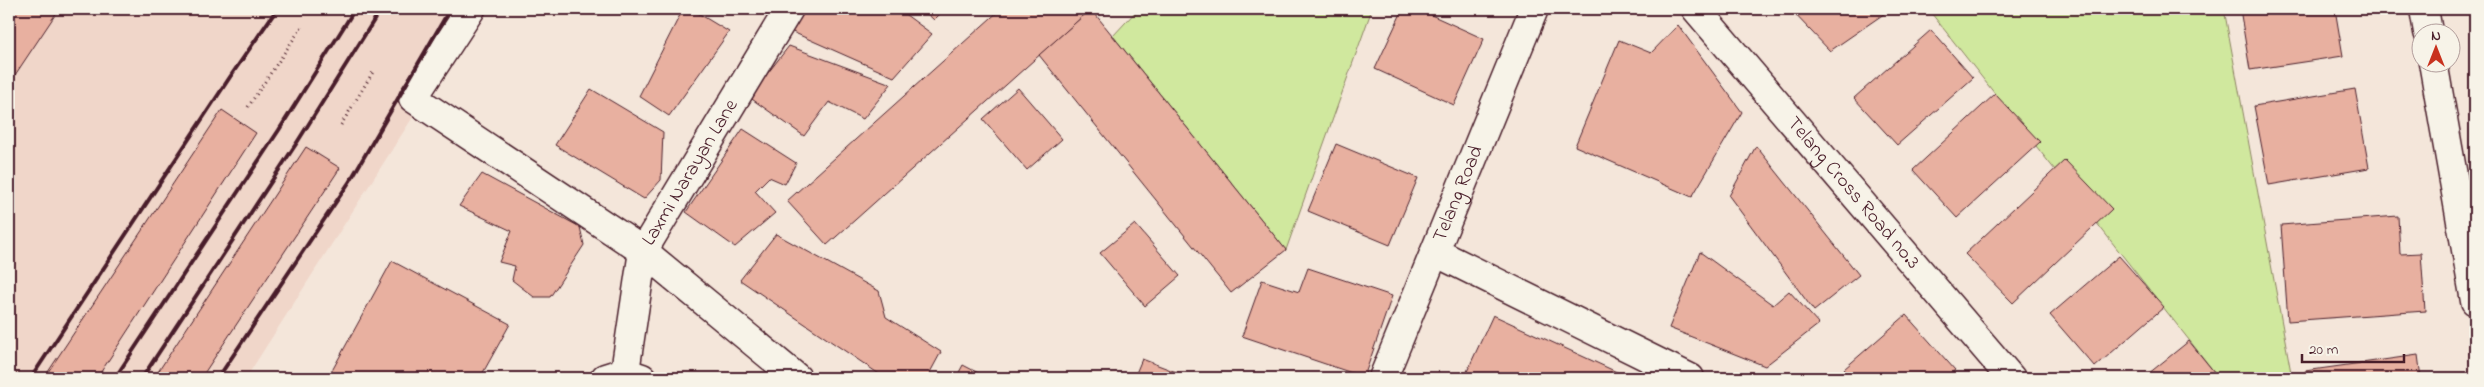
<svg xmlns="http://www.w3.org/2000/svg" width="2484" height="387" viewBox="0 0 2484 387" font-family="'Indie Flower',sans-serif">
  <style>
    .built { fill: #f0d6c9 }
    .green { fill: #d0e89e; stroke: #8d8464 }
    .building { fill: #e8b0a0; stroke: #4a1f2b }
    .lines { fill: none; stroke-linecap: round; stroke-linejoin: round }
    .street-casing { stroke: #4a1f2b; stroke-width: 31 }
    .secondary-casing { stroke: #4a1f2b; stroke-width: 31 }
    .path { stroke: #4a1f2b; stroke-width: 3; stroke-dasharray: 1 4; stroke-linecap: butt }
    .street { stroke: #f7f3e8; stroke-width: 28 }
    .secondary { stroke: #f7f3e8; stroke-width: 28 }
    .rail { stroke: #4a1f2b; stroke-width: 4 }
    .labels { text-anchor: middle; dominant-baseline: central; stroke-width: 4.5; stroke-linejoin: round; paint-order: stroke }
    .street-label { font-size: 20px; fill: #4a1f2b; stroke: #f7f3e8 }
  </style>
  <rect width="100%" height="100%" fill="#f4e6da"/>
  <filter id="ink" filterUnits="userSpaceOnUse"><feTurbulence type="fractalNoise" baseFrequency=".02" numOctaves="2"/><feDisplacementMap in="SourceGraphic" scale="10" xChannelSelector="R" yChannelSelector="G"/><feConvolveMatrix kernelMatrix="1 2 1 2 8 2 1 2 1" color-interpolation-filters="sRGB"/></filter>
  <g filter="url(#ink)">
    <path class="built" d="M9,9H482L246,378H9Z"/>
    <g class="green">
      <path d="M1138,9H1372L1286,250L1113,36Z"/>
      <path d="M1928,9H2224L2292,378H2219Z"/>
    </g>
    <g class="building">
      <path d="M9,9H59L9,84Z"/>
      <path d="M683,9H691L729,32L669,116L639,96Z"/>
      <path d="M803,9H898L932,34L894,77L788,30Z"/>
      <path d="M922,9H945L934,20Z"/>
      <path d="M1001,9H1091L827,245L787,201Z"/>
      <path d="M1091,9L1286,250L1231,293L1039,55Z"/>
      <path d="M1403,9H1418L1484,39L1454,105L1375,69Z"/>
      <path d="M1790,9H1891L1830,51Z"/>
      <path d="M2240,9H2335L2343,56L2250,70Z"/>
      <path d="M1678,25L1742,112L1692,197L1575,146L1619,40L1651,53Z"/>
      <path d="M1931,30L1973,78L1897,145L1854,98Z"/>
      <path d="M789,46L891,84L863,119L829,102L804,136L749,97Z"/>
      <path d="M1018,88L1062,139L1027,170L983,119Z"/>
      <path d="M591,89L663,132L661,180L644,199L555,145Z"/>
      <path d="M2355,89L2369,168L2269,185L2254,106Z"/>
      <path d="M1995,94L2040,142L1957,218L1913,170Z"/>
      <path d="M222,110L256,133L97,378H44Z"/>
      <path d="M743,129L796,163L785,184L769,177L755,191L775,213L735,247L686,212Z"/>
      <path d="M1336,144L1418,178L1390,245L1308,211Z"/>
      <path d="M1756,146L1859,275L1814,311L1729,196Z"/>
      <path d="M306,147L340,168L201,378H154Z"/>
      <path d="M2065,160L2112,209L2013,303L1965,254Z"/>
      <path d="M482,174L580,227L584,245L550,297H534L512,280L515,266L499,262L512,231L459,206Z"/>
      <path d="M2398,216L2400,254L2421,253L2425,311L2288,321L2281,225Z"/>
      <path d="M1135,224L1180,276L1145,306L1100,253Z"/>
      <path d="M776,234L879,291L886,317L941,352L927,378H885L740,280Z"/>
      <path d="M1700,252L1773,305L1789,291L1819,324L1765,366L1669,328Z"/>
      <path d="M2119,256L2164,307L2095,367L2050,315Z"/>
      <path d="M392,261L510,324L480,378H328Z"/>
      <path d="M1308,268L1392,296L1364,377L1242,336L1262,280L1299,292Z"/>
      <path d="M1493,315L1621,374L1619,378H1464Z"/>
      <path d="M1906,315L1955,370L1946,378H1852L1844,369Z"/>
      <path d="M2189,341L2219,378H2143Z"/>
      <path d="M2418,355L2421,378H2306L2305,371Z"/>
      <path d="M1142,359L1192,378H1134Z"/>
      <path d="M963,365L988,378H956Z"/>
    </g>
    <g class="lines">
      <g class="street-casing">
        <g id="street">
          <path d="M471,9L413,98L643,251L797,378"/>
          <path id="s1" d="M1696,9L2011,378"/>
          <path d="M2424,9L2428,32"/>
          <path d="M2433,62L2475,301"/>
          <path d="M1435,252L1690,378"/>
          <path id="s2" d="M624,378L643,251L789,9"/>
          <path id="s3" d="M1383,378L1534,9"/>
        </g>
      </g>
      <g class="secondary-casing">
        <path id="secondary" d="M605,378L624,372L642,378"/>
      </g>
      <g class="path">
        <path d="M248,107L303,25"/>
        <path d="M341,125L373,72"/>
      </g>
      <use href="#street" class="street"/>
      <use href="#secondary" class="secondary"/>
      <g class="rail">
        <path d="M31,378L230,77L277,9"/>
        <path d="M115,378L279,130L355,9"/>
        <path d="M142,378L298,141L381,9"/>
        <path d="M218,378L350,181L450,9"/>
      </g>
    </g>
  </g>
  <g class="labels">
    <g class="street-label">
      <text stroke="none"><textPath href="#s2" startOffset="220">Laxmi Narayan Lane</textPath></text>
      <text stroke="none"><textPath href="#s1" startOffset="242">Telang Cross Road no.3</textPath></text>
      <text stroke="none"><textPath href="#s3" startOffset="199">Telang Road</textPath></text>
    </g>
  </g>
  <rect width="2484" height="387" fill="none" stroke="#f7f3e8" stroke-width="30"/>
  <rect x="15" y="15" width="2454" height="357" fill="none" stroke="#4a1f2b" stroke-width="2" filter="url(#ink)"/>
  <g transform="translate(2436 48)"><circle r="24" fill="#f7f3e8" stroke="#b29e9c"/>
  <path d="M0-4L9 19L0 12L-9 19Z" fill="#c8321e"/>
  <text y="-8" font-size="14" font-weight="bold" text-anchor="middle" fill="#4a1f2b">N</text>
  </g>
  <path d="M2302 354v8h102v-8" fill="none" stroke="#4a1f2b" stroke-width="2.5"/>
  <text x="2309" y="354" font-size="15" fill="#4a1f2b" stroke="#f7f3e8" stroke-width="4" paint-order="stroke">20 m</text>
</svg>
